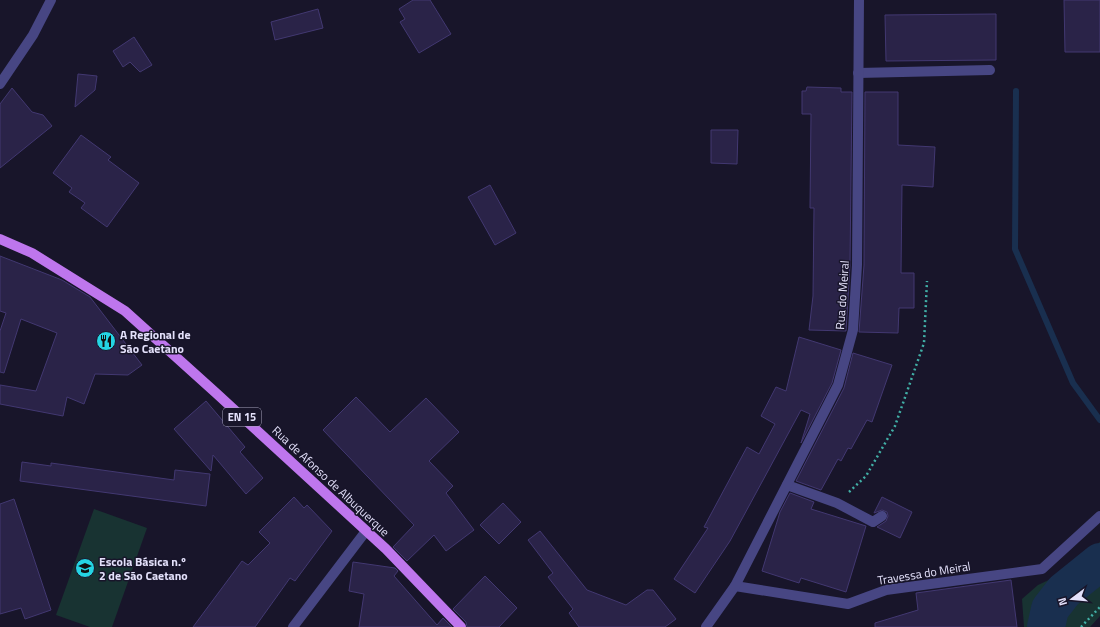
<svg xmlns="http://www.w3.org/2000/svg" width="1100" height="627" viewBox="0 0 1100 627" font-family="'Titillium Web',sans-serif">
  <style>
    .green { fill: #183332 }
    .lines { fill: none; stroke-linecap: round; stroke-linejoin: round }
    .stream { stroke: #192f4f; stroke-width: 6 }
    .river { stroke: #192f4f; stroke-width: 38 }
    .building { fill: #2a2348; stroke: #423871 }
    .path { stroke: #41afa6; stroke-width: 2.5; stroke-dasharray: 2 3; stroke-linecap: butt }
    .minor { stroke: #474683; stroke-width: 10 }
    .major { stroke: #be76ed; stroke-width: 10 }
    .labels { text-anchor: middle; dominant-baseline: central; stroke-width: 3; stroke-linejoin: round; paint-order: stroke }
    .shield { fill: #18152a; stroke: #a7a4bc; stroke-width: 1 }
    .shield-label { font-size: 11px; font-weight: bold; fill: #e4e1fb }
    .street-label { font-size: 12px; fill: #e4e1fb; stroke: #18152a }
    .poi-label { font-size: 12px; font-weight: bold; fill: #e4e1fb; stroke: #18152a; text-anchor: start }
  </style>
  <rect width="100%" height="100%" fill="#18152a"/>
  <g class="green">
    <path d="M94,509L147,528L112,627H90L56,615Z"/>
    <path d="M1100,542V616L1090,627H1024L1022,599L1038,585L1070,570L1086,557L1090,550Z"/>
  </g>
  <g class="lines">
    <path class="stream" d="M1016,91L1015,249L1073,383L1100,420"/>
    <path class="river" d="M1046,627L1050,609L1064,591L1100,562"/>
  </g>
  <g class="building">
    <path d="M413,0H430L451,34L419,53L400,22L405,19L399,9Z"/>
    <path d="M1064,0H1100V52H1065Z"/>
    <path d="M318,9L323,28L275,40L271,22Z"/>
    <path d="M996,14V60L886,61L885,15Z"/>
    <path d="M134,37L152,65L140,72L130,62L123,67L113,51Z"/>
    <path d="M78,74L97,76L95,90L75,107Z"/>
    <path d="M807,87L841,88V92H852L850,265L846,331L809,330L813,296L814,208H810L811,114H802V91H806Z"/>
    <path d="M12,88L32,112L43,115L52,126L0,168V104Z"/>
    <path d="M865,92H898V145L935,147L933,187L902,185L901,273H914V308H899L898,333L859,332L864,265Z"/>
    <path d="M711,130H738L737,164L711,163Z"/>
    <path d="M81,135L111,157L108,160L139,183L107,227L81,208L85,203L69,192L72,188L53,173Z"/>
    <path d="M490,185L516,233L495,245L468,197Z"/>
    <path d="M0,256L62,280L90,297L142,365L128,375L95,374L84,404L67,397L63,416L0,404V385L36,391L57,333L21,319L4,373L0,372V331L6,313L0,311Z"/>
    <path d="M799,337L841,350L832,383L801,443L810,414L801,410L730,541L695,593L674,579L708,528L704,527L747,447L759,454L775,424L761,416L776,387L786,391Z"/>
    <path d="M853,353L892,365L872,422L867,420L851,449L848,448L841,461L838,459L821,490L796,481L844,388Z"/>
    <path d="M356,397L390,432L426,398L459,432L429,461L453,486L446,493L474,530L446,551L434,535L407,561L393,547L414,525L323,430Z"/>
    <path d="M206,401L245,447L240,452L263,478L246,494L213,455L211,471L174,429Z"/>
    <path d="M22,462L51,466V463L174,480L175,470L210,474L206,506L20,481Z"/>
    <path d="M790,493L814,502L811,509L866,526L846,592L801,578L799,583L762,571L780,512Z"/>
    <path d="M294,497L304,508L307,505L332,531L295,581L290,578L255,627H193L242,561L248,565L270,543L259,532Z"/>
    <path d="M882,497L912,512L900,538L877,527L886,521L888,516L887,512L882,510L874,513Z"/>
    <path d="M14,499L51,610L25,619L21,608L0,614V504Z"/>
    <path d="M503,503L521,522L499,544L480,525Z"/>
    <path d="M540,531L587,590L626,605L647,590H653L676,619L665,627H579L569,613L573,609L548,577L553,573L528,540Z"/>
    <path d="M353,562L395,568L398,571L394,576L437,625L443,618L452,627H359L364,594L349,591Z"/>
    <path d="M485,576L517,608L499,627H467L466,622L453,609Z"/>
    <path d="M1011,580L1017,627H875V623L918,610L916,593Z"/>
  </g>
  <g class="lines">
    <g class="path">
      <path d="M849,492L866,476L895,426L924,343L927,281"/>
      <path d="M1081,627L1100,607"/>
    </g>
    <g class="minor">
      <path d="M858,73L990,70"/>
      <path d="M0,84L33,35L51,0"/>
      <path d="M787,485L837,503L873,522L882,516"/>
      <path d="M735,586L848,604L886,590L1042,569L1100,516"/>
      <path d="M293,627L366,531"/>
      <path d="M706,627L735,586L838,385L853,330L857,265L859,0"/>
    </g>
    <path class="major" d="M0,239L32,253L125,311L216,393L386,549L461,627"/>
  </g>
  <defs>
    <g id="restaurant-disc" transform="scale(1)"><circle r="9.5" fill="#25d4e3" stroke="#18152a"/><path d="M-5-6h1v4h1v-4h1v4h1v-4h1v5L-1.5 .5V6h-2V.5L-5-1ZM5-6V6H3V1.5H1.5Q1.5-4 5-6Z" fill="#111"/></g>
    <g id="school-disc" transform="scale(1)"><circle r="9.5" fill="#25d4e3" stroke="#18152a"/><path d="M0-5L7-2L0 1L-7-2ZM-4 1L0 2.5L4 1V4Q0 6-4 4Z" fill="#111"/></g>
  </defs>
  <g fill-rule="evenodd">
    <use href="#restaurant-disc" x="106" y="341"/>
    <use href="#school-disc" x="85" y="568"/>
  </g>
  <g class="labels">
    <rect class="shield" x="223" y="408" width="38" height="18" rx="3"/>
    <g class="shield-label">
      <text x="242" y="417">EN 15</text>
    </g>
    <g class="street-label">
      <text transform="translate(842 295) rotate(-86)">Rua do Meiral</text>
      <text transform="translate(331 481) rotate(43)">Rua de Afonso de Albuquerque</text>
      <text transform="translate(924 573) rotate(-9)">Travessa do Meiral</text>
    </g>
    <g class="poi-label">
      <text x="120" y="334">A Regional de<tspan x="120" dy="14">São Caetano</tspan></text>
      <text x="99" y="561">Escola Básica n.º<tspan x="99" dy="14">2 de São Caetano</tspan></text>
    </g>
  </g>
  <g transform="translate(1072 599) rotate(254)" stroke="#18152a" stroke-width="3" paint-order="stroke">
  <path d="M0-3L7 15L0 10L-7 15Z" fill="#e4e1fb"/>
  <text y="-6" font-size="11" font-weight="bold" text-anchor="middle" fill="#e4e1fb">N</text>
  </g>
</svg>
